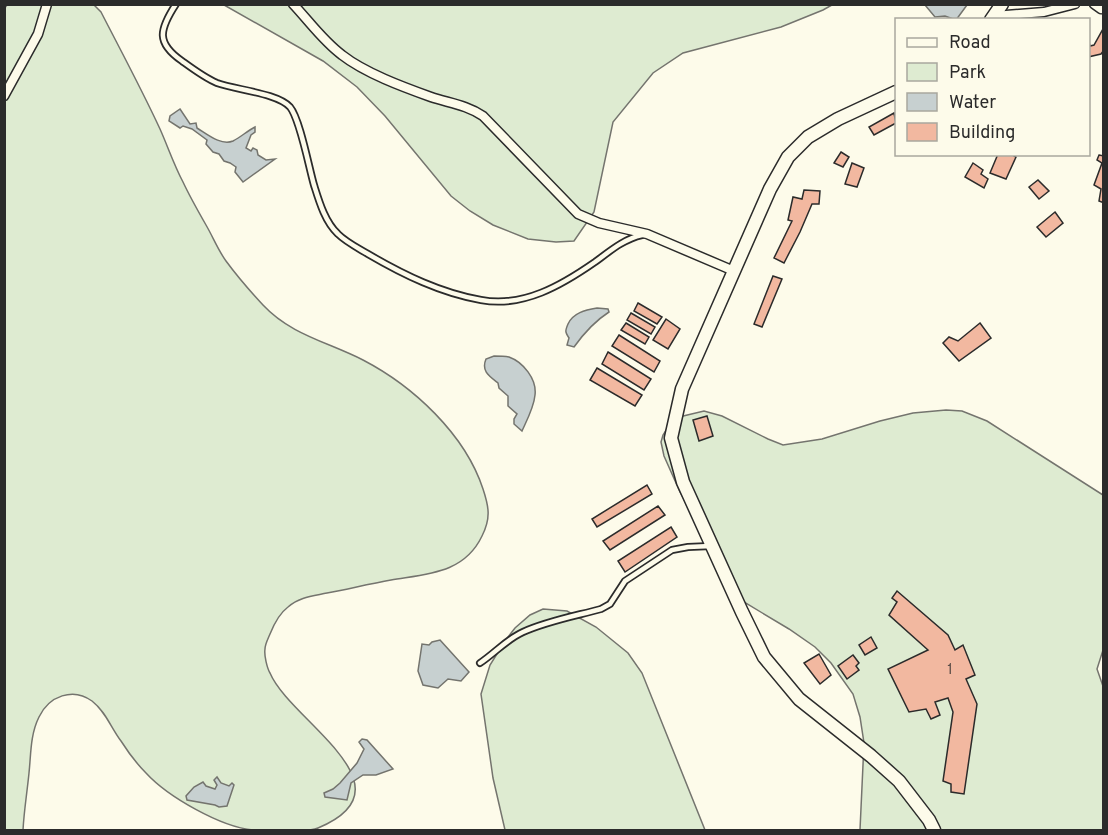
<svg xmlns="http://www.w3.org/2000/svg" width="1108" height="835" viewBox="0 0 1108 835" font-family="Overpass,sans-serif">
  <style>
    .green { fill: #deebd1; stroke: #74746e; stroke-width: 1.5 }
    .water { fill: #c7d0d0; stroke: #74746e; stroke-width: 1.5 }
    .building { fill: #f2b8a0; stroke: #2b2b2b; stroke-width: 1.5 }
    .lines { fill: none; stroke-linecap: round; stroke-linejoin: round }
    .lane-casing { stroke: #2b2b2b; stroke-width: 8 }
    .street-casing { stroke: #2b2b2b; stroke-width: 11 }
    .secondary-casing { stroke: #2b2b2b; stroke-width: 15 }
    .lane { stroke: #fdfbea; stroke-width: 4.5 }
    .street { stroke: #fdfbea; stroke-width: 8 }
    .secondary { stroke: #fdfbea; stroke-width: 12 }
    .labels { text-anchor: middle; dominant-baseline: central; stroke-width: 4.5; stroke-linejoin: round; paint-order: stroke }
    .number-label { font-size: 15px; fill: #5d4e48 }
  </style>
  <rect width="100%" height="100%" fill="#fdfbea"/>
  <g class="green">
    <path d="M93,4L101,12C121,51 142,90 160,129C168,147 174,165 183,182C190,197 198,211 206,225C213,237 218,250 226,261C237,276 250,291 263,305C291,335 328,342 363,360C413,386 465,434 483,489C489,507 491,518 482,536C464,574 426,574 391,580C369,584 348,589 327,593C313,596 299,597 288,607C280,613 274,624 270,634C268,639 265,644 265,649C264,655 267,668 270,673C290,721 417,787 318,828C309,832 297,830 286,830C276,830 264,832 253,830C221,827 168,797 146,773C137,764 128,752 121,741C111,728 106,712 92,701C73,687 49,696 39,717C30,735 31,755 29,773C27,793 24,811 23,830H5L4,9L7,5Z"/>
    <path d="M224,5H832L823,10L781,27L683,53L653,73L613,122L594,212L574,241L556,242L528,239L493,225L470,211L451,196L385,116L357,87L323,61Z"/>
    <path d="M946,410L962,411L987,421L1103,495L1104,647L1097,669L1104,689L1103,830H860L864,743L860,717L853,694L831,663L815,647L789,629L739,599L680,492L664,456L661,442L663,435L670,424L679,417L704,411L722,416L768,439L783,445L822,439L880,421L913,413Z"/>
    <path d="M543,609L567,611L596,627L628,653L642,673L705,830H505L493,778L481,694L490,665L505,641L515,628L530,615Z"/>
  </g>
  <g class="water">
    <path d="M925,5H967L956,20L945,16L935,17Z"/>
    <path d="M180,109L190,124L196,123L197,128C207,134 221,146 233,141C241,137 247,131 255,127V132L251,135L246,148L251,151L253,148L257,150L258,155L266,160L275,159L243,182L235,172L236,167L230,163L224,161L219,154L213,152L206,144L207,140L192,129L183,126L180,128L169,121L170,116Z"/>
    <path d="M597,308L608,309L609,312C595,321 584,333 574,347L567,345L569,338C565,332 565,331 568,324C573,313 585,310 597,308Z"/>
    <path d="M494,356C499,356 504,356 509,357C523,362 537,379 535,395C534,407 527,420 522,431L514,424V419L517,414L508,406V396L499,388L498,383C489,376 481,371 486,359Z"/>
    <path d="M440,640L469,672L461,681L448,679L438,688L423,685L418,671L422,644L429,645L432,642Z"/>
    <path d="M362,739L367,740L393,769L376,775H363L351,783L347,800L325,797L324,793L333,789L340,783L357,763L364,749L359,742Z"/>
    <path d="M217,777L221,783L229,786L232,783L234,785L227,806L219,807L215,805L187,800L186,796L194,787L203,782L206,786L215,789L217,785L214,780Z"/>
  </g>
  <g class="building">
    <path d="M1103,29L1104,50L1101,54L1088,57V39L1090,46L1094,45Z"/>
    <path d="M894,113L896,123L874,135L869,127Z"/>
    <path d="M841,152L849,157L843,167L834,163Z"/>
    <path d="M998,154H1011L1016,157L1006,179L990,173Z"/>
    <path d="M1099,155L1104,156V203L1099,201L1101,189L1094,185L1102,163L1097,160Z"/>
    <path d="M852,163L864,168L857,187L845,184Z"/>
    <path d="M973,163L983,170L981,174L988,179L984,188L965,177Z"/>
    <path d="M1038,180L1049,191L1039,199L1029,187Z"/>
    <path d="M804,190L820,191L819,204H812L800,232L784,263L774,258L792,221L788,220L793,197L802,199Z"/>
    <path d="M1055,212L1063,223L1046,237L1037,227Z"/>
    <path d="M773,276L782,279L762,327L754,324Z"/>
    <path d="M638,303L662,317L657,324L634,311Z"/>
    <path d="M631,313L655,327L651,334L627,320Z"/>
    <path d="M666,319L680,329L668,349L653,340Z"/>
    <path d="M626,323L649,337L645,344L621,330Z"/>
    <path d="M980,323L991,338L959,361L943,343L949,337L958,341Z"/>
    <path d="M619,335L660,361L654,372L612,346Z"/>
    <path d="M608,352L651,379L644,390L602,364Z"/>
    <path d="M597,368L642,395L635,406L590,380Z"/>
    <path d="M707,416L713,436L699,441L693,420Z"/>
    <path d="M647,485L652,494L597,527L592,519Z"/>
    <path d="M658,506L665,515L610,550L603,541Z"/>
    <path d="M671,527L677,537L625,572L618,561Z"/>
    <path d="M897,591L948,635L955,650L963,645L975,675L966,679L977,704L964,794L951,792V784L943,781L953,712L948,698L935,702L940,715L931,719L926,709L909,712L888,669L928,650L889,615L897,602L892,598Z"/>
    <path d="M871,637L877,648L865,655L859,645Z"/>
    <path d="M819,654L831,675L820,684L804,663Z"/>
    <path d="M853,655L859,663L856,666L859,670L847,679L838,666Z"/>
  </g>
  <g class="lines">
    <g class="lane-casing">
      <g id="lane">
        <path d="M176,4C159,30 156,43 182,61C193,69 205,78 217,83C236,90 277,93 290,107C300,119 309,168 314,185C319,201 325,222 338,234C346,242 358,248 368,254C404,275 441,293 481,300C523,308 562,285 595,262C610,251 624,239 642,235"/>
        <path d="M480,663C495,653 507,639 523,632C547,621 575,616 601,609L610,604L625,581L672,550L688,547L711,546"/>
      </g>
    </g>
    <g class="street-casing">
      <g id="street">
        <path d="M293,4C309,21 323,41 342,55C365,73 403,87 431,97C449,103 467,105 483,116L578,214L599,223L647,234L734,271"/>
        <path d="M1094,4L1101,9"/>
        <path d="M994,16L1044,12L1075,4"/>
        <path d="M4,96L38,34L47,4"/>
      </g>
    </g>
    <g class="secondary-casing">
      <g id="secondary">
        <path d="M991,20L1002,4"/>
        <path d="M896,92L838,119L808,137L788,157L770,189L682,389L671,438L683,482L742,612L764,657L799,699L871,756L899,781L929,820L934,830"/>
      </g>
    </g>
    <use href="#lane" class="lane"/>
    <use href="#street" class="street"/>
    <use href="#secondary" class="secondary"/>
  </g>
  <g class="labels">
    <g class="number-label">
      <text x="950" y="670">1</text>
    </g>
  </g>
  <rect width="1108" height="835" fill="none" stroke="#2b2b2b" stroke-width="12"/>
  <rect x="895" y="18" width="195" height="138" fill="#fdfbea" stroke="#a9a89e" stroke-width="1.5"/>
  <rect x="907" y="38" width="30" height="9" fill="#fdfbea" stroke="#a9a89e" stroke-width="1.5"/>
  <text x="949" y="48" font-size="18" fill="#2b2b2b">Road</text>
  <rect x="907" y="63" width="30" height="18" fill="#deebd1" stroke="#a9a89e" stroke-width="1.5"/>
  <text x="949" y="78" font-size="18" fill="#2b2b2b">Park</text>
  <rect x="907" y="93" width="30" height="18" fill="#c7d0d0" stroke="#a9a89e" stroke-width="1.5"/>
  <text x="949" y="108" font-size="18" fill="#2b2b2b">Water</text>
  <rect x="907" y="123" width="30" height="18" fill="#f2b8a0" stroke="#a9a89e" stroke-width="1.5"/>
  <text x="949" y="138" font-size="18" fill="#2b2b2b">Building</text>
</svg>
